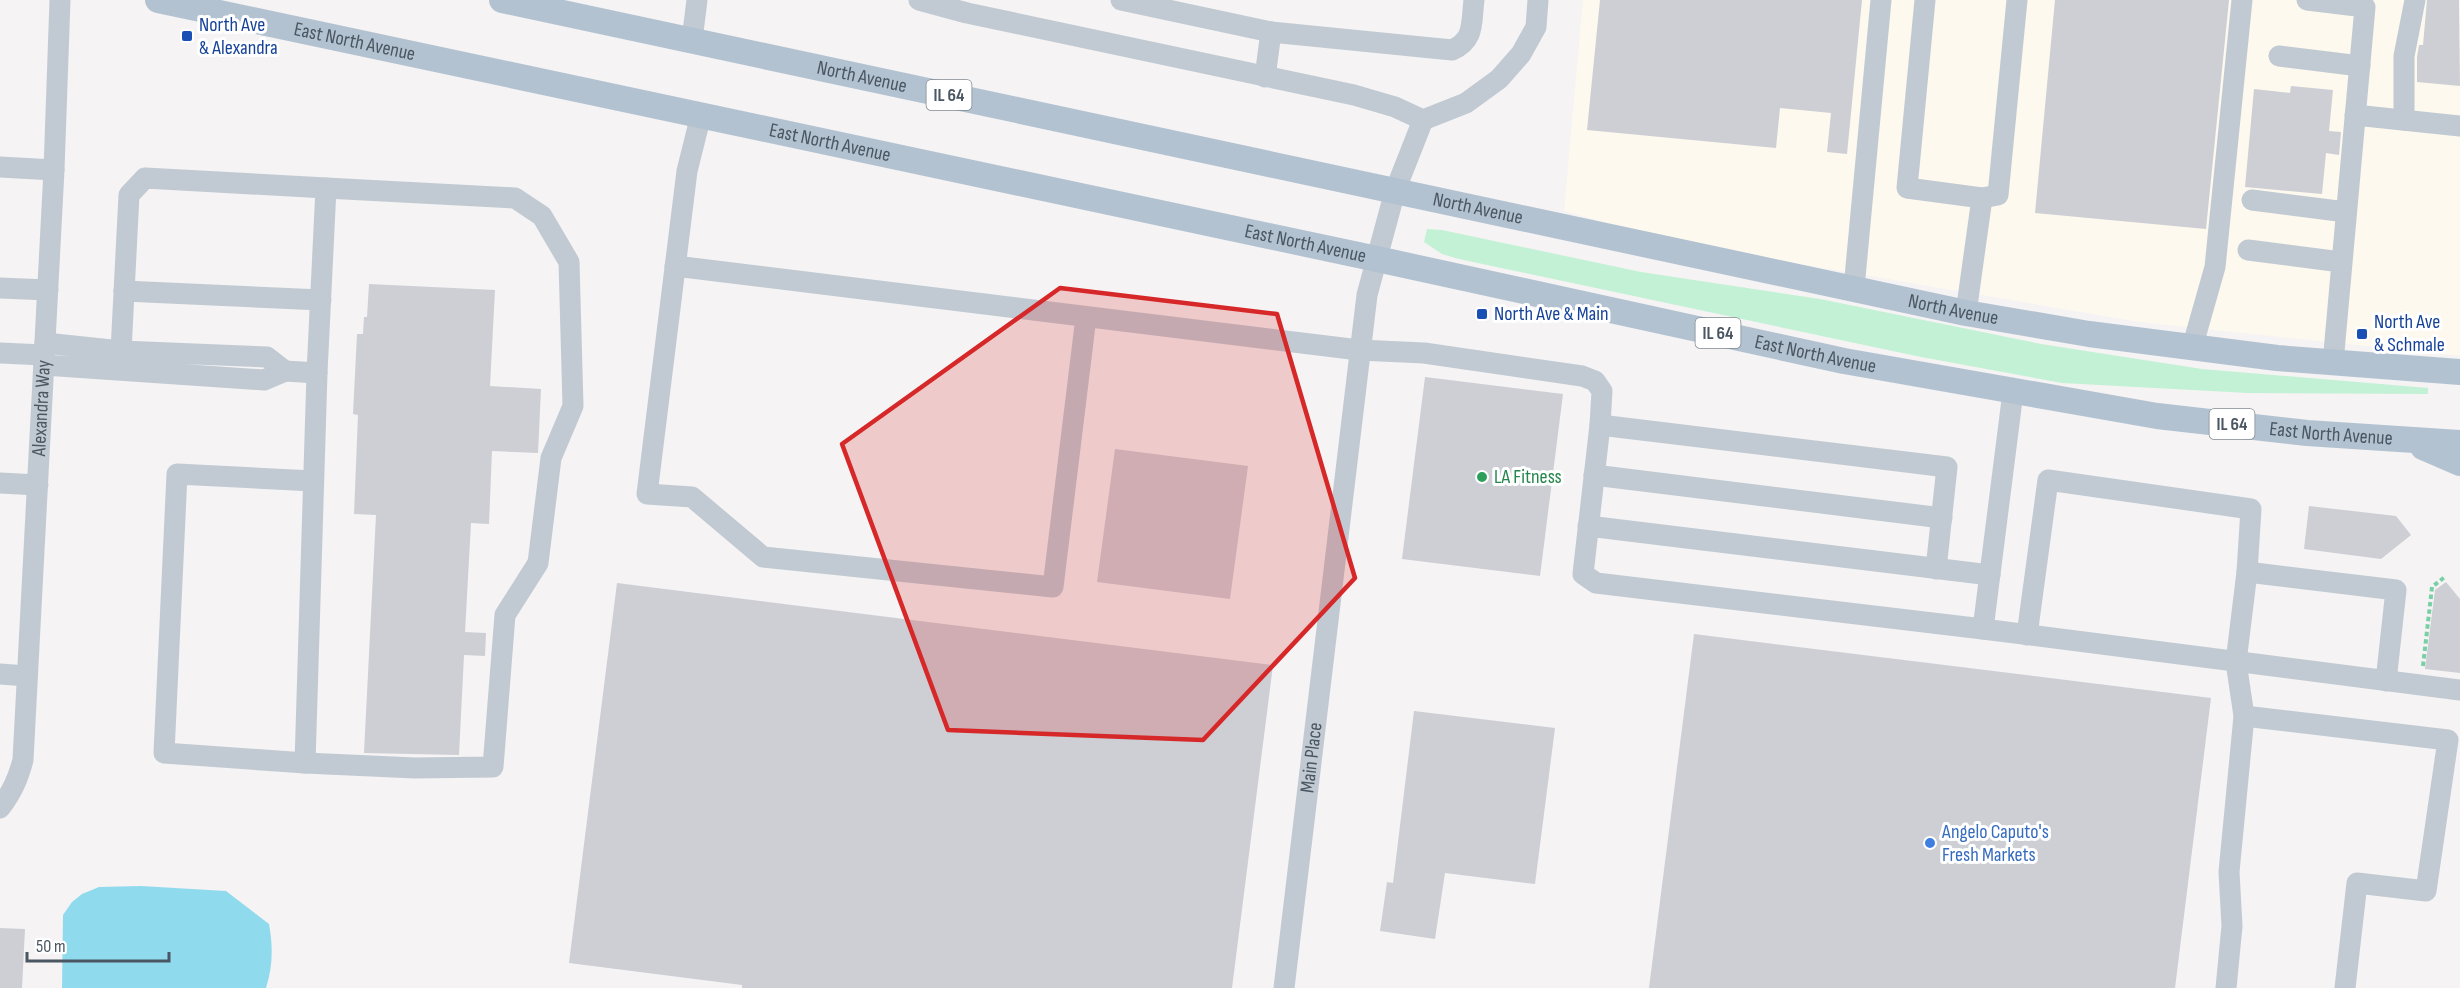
<svg xmlns="http://www.w3.org/2000/svg" width="2460" height="988" viewBox="0 0 2460 988" font-family="'Sofia Sans Condensed',sans-serif">
  <style>
    .commercial { fill: #fdf9ef }
    .green { fill: #c3f1d5 }
    .water { fill: #90daee }
    .building { fill: #cdcfd5 }
    .lines { fill: none; stroke-linecap: round; stroke-linejoin: round }
    .path { stroke: #7ad0a6; stroke-width: 4; stroke-dasharray: 4.5 3; stroke-linecap: butt }
    .minor { stroke: #c1cad2; stroke-width: 21 }
    .major { stroke: #b3c2d1; stroke-width: 26 }
    .marked { fill: #d62828; fill-opacity: 0.2; stroke: #d62828; stroke-width: 4.5; stroke-linejoin: round }
    .transit-dot { fill: #1a4fb4; stroke: #fff; stroke-width: 2 }
    .leisure-dot { fill: #2e9e5b; stroke: #fff; stroke-width: 2 }
    .shop-dot { fill: #3f7fe0; stroke: #fff; stroke-width: 2 }
    .labels { text-anchor: middle; dominant-baseline: central; stroke-width: 6; stroke-linejoin: round; paint-order: stroke }
    .shield { fill: #fff; stroke: #808990; stroke-width: 1.5 }
    .shield-label { font-size: 18px; font-weight: bold; fill: #4a5661 }
    .transit-label { font-size: 20px; fill: #164399; stroke: #fff; text-anchor: start }
    .street-label { font-size: 20px; fill: #4a5661; stroke: #fff }
    .leisure-label { font-size: 20px; fill: #27864d; stroke: #fff; text-anchor: start }
    .shop-label { font-size: 20px; fill: #366cbe; stroke: #fff; text-anchor: start }
  </style>
  <rect width="100%" height="100%" fill="#f5f3f3"/>
  <path class="commercial" d="M1583,0H2460V356L2139,322L1672,242L1564,211Z"/>
  <path class="green" d="M1427,229L1442,230L1641,272L1820,299L2041,344L2202,369L2428,388V394L2248,393L2062,383L1921,357L1459,259L1442,254L1424,242Z"/>
  <path class="water" d="M141,886L226,891L269,924C273,946 273,966 266,988H62L63,915L72,902L82,894L99,887Z"/>
  <g class="building">
    <path d="M1600,0H1862L1847,154L1827,152L1831,113L1780,108L1776,148L1587,130Z"/>
    <path d="M2055,0H2229L2206,229L2035,213Z"/>
    <path d="M2427,0H2459L2460,86L2417,82V57L2419,45H2423Z"/>
    <path d="M2291,86L2333,90L2329,131L2341,132L2339,155L2326,153L2322,194L2245,187L2254,89L2290,93Z"/>
    <path d="M369,284L495,290L490,386L541,389L538,453L492,451L489,524L471,523L465,632L486,633L485,656L464,655L459,755L364,753L376,515L354,514L358,415L353,414L357,334H363L364,317H367Z"/>
    <path d="M1425,377L1563,394L1540,576L1402,559Z"/>
    <path d="M1115,449L1248,466L1230,599L1097,582Z"/>
    <path d="M2309,506L2396,516L2411,535L2381,559L2304,549Z"/>
    <path d="M2446,582L2460,599V673L2425,669L2435,590Z"/>
    <path d="M617,583L1273,665L1232,988H742V985L569,963Z"/>
    <path d="M1694,634L2211,698L2175,988H1649Z"/>
    <path d="M1414,711L1555,728L1535,884L1445,873L1435,939L1380,931L1387,882L1393,883Z"/>
    <path d="M0,928L25,929L22,988H0Z"/>
  </g>
  <g class="lines">
    <path class="path" d="M2423,666L2432,587L2446,576"/>
    <g class="minor">
      <path d="M919,0L967,13L1354,95L1395,107L1423,120"/>
      <path d="M1121,0L1271,32L1452,50C1475,40 1471,23 1474,0"/>
      <path d="M1925,0L1907,188L1982,198L1966,313"/>
      <path d="M2307,0L2365,7L2333,363"/>
      <path d="M692,40L697,0"/>
      <path d="M2279,56L2360,66"/>
      <path d="M1265,77L1271,32"/>
      <path d="M701,115L687,171L647,494L692,497L763,557L1053,587L1086,317"/>
      <path d="M2355,115L2460,126"/>
      <path d="M2404,120V56L2415,0"/>
      <path d="M0,167L54,170"/>
      <path d="M1982,198L1998,195L2017,0"/>
      <path d="M2252,200L2346,212"/>
      <path d="M2248,250L2341,262"/>
      <path d="M675,266L1359,350L1424,353L1582,376L1595,381L1602,391L1600,425L1947,467L1936,569"/>
      <path d="M0,288L48,290"/>
      <path d="M1854,288L1881,0"/>
      <path d="M124,291L321,300"/>
      <path d="M2192,348L2215,267L2242,0"/>
      <path d="M121,351L129,195L145,178L326,188L317,373L285,371"/>
      <path d="M0,353L44,355"/>
      <path d="M44,365L264,380L285,371L267,357L121,351L45,343"/>
      <path d="M317,373L305,763L415,768L493,767L505,615L538,563L551,458L573,406L569,262L542,216L515,198L326,188"/>
      <path d="M1600,425L1583,574L1596,583L1983,629L2460,690"/>
      <path d="M1594,475L1942,518"/>
      <path d="M0,483L38,485"/>
      <path d="M1588,526L1990,575"/>
      <path d="M2247,572L2396,590L2386,681"/>
      <path d="M1983,629L2013,392"/>
      <path d="M2027,635L2048,480L2251,509L2247,572L2236,662L2244,716L2229,872L2232,926L2226,988"/>
      <path d="M0,674L27,676"/>
      <path d="M2244,716L2448,740L2426,891L2357,883L2345,988"/>
      <path d="M305,763L164,753L177,474L313,481"/>
      <path id="s1" d="M0,808C12,792 18,779 23,760L54,170L60,0"/>
      <path id="s2" d="M1284,988L1367,295L1395,191L1423,120L1466,103L1499,79L1521,54L1536,27L1538,0"/>
    </g>
    <g class="major">
      <path id="s3" d="M158,0L1377,259L1844,361L2157,416L2307,433L2460,443"/>
      <path id="s4" d="M502,0L1966,313L2089,334L2277,358L2460,372"/>
      <path d="M2423,447L2460,463"/>
    </g>
  </g>
  <path class="marked" d="M1060,288L1277,314L1355,578L1203,740L948,730L842,444Z"/>
  <g class="transit-dot">
    <rect x="181" y="30" width="12" height="12" rx="3"/>
    <rect x="1476" y="308" width="12" height="12" rx="3"/>
    <rect x="2356" y="328" width="12" height="12" rx="3"/>
  </g>
  <circle class="leisure-dot" cx="1482" cy="477" r="6"/>
  <circle class="shop-dot" cx="1930" cy="843" r="6"/>
  <g class="labels">
    <g class="shield">
      <rect x="926.5" y="80" width="45" height="30" rx="4.5"/>
      <rect x="1695.5" y="318" width="45" height="30" rx="4.5"/>
      <rect x="2209.5" y="409" width="45" height="30" rx="4.5"/>
    </g>
    <g class="shield-label">
      <text x="949" y="95">IL 64</text>
      <text x="1718" y="333">IL 64</text>
      <text x="2232" y="424">IL 64</text>
    </g>
    <g class="transit-label">
      <text x="199" y="25">North Ave<tspan x="199" dy="23">&amp; Alexandra</tspan></text>
      <text x="1494" y="314">North Ave &amp; Main</text>
      <text x="2374" y="322">North Ave<tspan x="2374" dy="23">&amp; Schmale</tspan></text>
    </g>
    <g class="street-label">
      <text stroke="none"><textPath href="#s3" startOffset="201">East North Avenue</textPath></text>
      <text stroke="none"><textPath href="#s4" startOffset="368">North Avenue</textPath></text>
      <text stroke="none"><textPath href="#s3" startOffset="687">East North Avenue</textPath></text>
      <text stroke="none"><textPath href="#s4" startOffset="998">North Avenue</textPath></text>
      <text stroke="none"><textPath href="#s3" startOffset="1173">East North Avenue</textPath></text>
      <text stroke="none"><textPath href="#s4" startOffset="1484">North Avenue</textPath></text>
      <text stroke="none"><textPath href="#s3" startOffset="1695">East North Avenue</textPath></text>
      <text stroke="none"><textPath href="#s1" startOffset="406">Alexandra Way</textPath></text>
      <text stroke="none"><textPath href="#s3" startOffset="2217">East North Avenue</textPath></text>
      <text stroke="none"><textPath href="#s2" startOffset="232">Main Place</textPath></text>
    </g>
    <g class="leisure-label">
      <text x="1494" y="477">LA Fitness</text>
    </g>
    <g class="shop-label">
      <text x="1942" y="832">Angelo Caputo's<tspan x="1942" dy="23">Fresh Markets</tspan></text>
    </g>
  </g>
  <path d="M27 952v9h142v-9" fill="none" stroke="#4a5661" stroke-width="3"/>
  <text x="36" y="952" font-size="18" fill="#4a5661" stroke="#ffffff" stroke-width="4.5" paint-order="stroke">50 m</text>
</svg>
